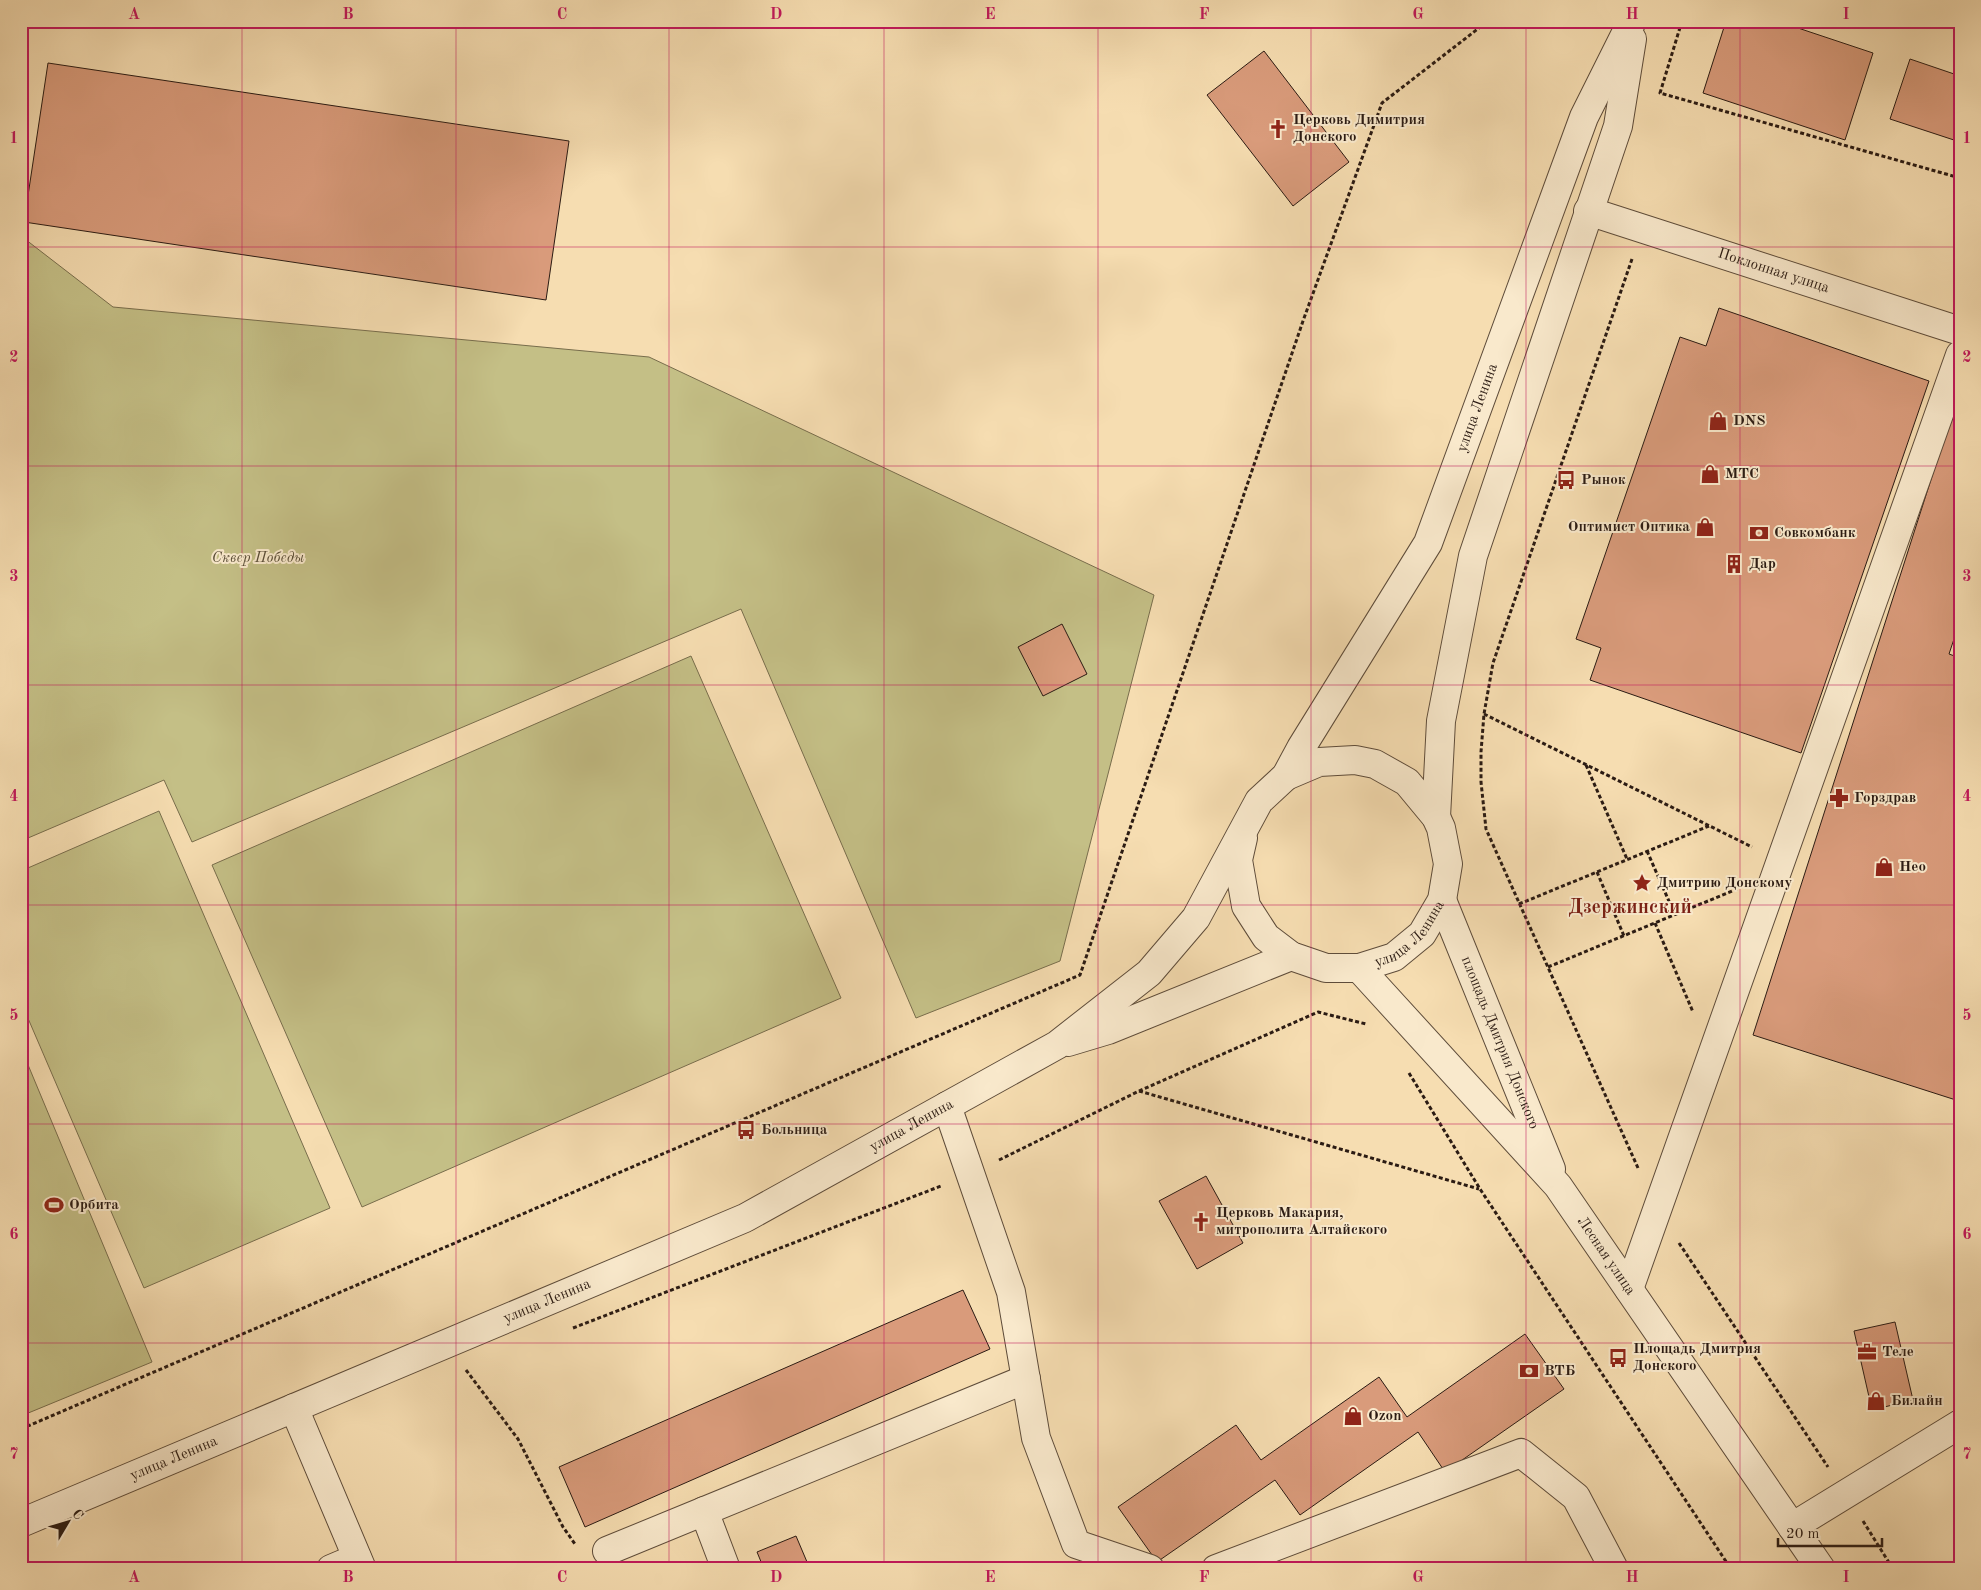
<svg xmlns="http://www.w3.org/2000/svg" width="1981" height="1590" viewBox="0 0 1981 1590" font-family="'Old Standard TT',serif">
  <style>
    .green { fill: #c4bf86; stroke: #786d4c }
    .building { fill: #d99b7b; stroke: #2b1b13 }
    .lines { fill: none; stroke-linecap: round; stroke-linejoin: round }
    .minor-casing { stroke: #5e4c3a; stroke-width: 30 }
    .path { stroke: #2b1b13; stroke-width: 3; stroke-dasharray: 4 2.5; stroke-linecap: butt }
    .minor { stroke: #f9e9cc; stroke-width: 28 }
    .grid { fill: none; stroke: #c2185b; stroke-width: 1; stroke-opacity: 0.55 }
    .labels { text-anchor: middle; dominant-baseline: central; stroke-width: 4; stroke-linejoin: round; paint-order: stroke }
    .poi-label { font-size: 15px; font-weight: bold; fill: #2b1b13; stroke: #f9e9cc; text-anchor: start }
    .street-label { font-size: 15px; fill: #2b1b13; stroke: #f9e9cc }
    .park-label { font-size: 15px; font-style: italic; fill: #594c36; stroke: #f9e9cc }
    .district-label { font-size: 20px; font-weight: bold; fill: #7a1f14; stroke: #f9e9cc }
    .neatline { fill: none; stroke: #c2185b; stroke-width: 2 }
    .grid-label { font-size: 16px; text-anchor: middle; font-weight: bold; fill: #c2185b }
  </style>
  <rect width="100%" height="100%" fill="#f6ddb1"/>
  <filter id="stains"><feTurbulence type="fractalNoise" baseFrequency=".004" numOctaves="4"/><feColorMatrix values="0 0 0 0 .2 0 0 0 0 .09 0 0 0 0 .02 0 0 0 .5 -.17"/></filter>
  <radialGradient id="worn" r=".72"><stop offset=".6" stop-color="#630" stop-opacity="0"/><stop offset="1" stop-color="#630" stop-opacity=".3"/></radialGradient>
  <g class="green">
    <path d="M21,236L113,307L649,357L1154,595L1060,961L916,1018L741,609L192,842L164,780L21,841Z"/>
    <path d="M691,656L841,998L362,1207L212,865Z"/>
    <path d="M159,811L330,1208L144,1288L21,1002V871Z"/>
    <path d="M21,1048L152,1362L21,1416Z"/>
  </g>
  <g class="building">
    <path d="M1726,21H1801L1798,28L1873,53L1845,140L1703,93Z"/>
    <path d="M1264,51L1349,162L1293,206L1207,95Z"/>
    <path d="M1910,59L1960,76V142L1890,119Z"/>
    <path d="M48,63L569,141L546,300L24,222Z"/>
    <path d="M1719,308L1929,381L1801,753L1590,680L1601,648L1576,639L1680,337L1706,346Z"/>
    <path d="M1959,392L1960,621L1949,654L1960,658L1959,1101L1753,1035Z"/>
    <path d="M1062,624L1087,674L1043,696L1018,647Z"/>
    <path d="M1206,1176L1243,1243L1197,1269L1159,1201Z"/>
    <path d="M963,1290L990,1349L585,1527L559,1467Z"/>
    <path d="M1895,1322L1913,1400L1872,1410L1854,1331Z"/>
    <path d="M1525,1334L1564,1389L1445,1472L1418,1432L1300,1515L1275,1480L1157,1562L1118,1507L1236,1425L1261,1460L1379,1377L1407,1417Z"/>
    <path d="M796,1536L810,1569H764L757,1552Z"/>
  </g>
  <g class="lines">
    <g class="minor-casing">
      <g id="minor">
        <path id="s1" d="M1588,211L1960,331"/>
        <path d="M1436,817L1441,721L1473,556L1618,126L1632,39"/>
        <path id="s2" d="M1243,838L1238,860L1246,906L1266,937L1291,956L1326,968H1359L1394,957L1422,934L1442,900L1448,864L1441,828L1436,817L1407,782L1375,764L1355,760L1319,762L1286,776"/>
        <path id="s3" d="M1442,900L1551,1169"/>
        <path id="s4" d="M1359,968L1558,1186L1821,1569"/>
        <path d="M1068,1042L1108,1030L1291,956"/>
        <path d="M947,1106L1011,1292L1036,1438L1076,1544L1150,1569"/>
        <path d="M1629,1289L1960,355"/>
        <path d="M294,1408L362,1569"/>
        <path d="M704,1511L726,1569"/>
        <path id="s5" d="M21,1523L745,1218L1057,1045L1149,973L1196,918L1259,801L1286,776L1301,748L1428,543L1584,117L1632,21"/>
        <path d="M1792,1527L1960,1424"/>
        <path d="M607,1551L1026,1379"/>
        <path d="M331,1569L357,1558"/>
        <path d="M1216,1569L1521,1453L1576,1497L1614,1569"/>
      </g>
    </g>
    <g class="path">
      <path d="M1682,21L1660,93L1960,178"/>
      <path d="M1632,259L1493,663L1484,714L1481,752V782L1486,829L1638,1168"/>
      <path d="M1484,714L1752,847"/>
      <path d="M1586,765L1627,859"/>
      <path d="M1647,851L1675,915"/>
      <path d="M1597,872L1624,936"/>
      <path d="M1519,904L1709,826"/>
      <path d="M1655,923L1693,1012"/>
      <path d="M1548,967L1737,889"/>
      <path d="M1409,1073L1480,1189L1731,1569"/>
      <path d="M1139,1091L1479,1189"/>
      <path d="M999,1160L1139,1091L1318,1012L1366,1024"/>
      <path d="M1679,1243L1828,1467"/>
      <path d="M573,1328L941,1186"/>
      <path d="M466,1370L518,1439L563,1527L575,1544"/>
      <path d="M21,1429L1080,975L1303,321L1382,103L1488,21"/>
      <path d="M1863,1521L1893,1569"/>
    </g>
    <use href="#minor" class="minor"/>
  </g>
  <path class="grid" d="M242,21V1569M456,21V1569M669,21V1569M884,21V1569M1098,21V1569M1311,21V1569M1526,21V1569M1740,21V1569M21,247H1960M21,466H1960M21,685H1960M21,905H1960M21,1124H1960M21,1343H1960"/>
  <defs>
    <g id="church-bare" transform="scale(1.5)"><path d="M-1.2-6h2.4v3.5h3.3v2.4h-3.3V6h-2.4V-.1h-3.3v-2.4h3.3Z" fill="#8f2418" stroke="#f9e9cc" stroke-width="2.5" paint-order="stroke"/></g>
    <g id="shop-bare" transform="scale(1.5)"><path d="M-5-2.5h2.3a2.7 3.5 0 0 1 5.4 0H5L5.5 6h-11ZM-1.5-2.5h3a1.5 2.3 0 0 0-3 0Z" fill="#8f2418" stroke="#f9e9cc" stroke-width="2.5" paint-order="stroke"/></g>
    <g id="bus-bare" transform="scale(1.5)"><path d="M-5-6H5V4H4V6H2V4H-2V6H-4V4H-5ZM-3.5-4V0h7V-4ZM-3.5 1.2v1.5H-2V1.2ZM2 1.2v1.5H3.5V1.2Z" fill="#8f2418" stroke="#f9e9cc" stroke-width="2.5" paint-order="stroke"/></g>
    <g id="bank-bare" transform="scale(1.5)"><path d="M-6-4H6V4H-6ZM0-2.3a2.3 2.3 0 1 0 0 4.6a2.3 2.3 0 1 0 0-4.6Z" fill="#8f2418" stroke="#f9e9cc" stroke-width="2.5" paint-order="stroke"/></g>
    <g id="building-bare" transform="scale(1.5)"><path d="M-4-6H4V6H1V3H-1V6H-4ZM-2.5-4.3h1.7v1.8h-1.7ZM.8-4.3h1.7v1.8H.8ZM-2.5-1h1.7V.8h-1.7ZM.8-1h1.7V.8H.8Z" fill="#8f2418" stroke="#f9e9cc" stroke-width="2.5" paint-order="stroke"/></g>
    <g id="pharmacy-bare" transform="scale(1.5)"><path d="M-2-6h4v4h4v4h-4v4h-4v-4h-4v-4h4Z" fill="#8f2418" stroke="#f9e9cc" stroke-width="2.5" paint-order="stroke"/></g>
    <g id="sight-bare" transform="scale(1.5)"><path d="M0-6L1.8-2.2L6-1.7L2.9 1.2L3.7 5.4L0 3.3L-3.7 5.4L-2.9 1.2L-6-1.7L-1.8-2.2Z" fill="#8f2418" stroke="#f9e9cc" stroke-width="2.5" paint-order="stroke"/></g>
    <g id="stadium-bare" transform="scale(1.5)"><path d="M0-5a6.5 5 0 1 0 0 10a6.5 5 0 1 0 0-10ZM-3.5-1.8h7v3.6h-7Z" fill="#8f2418" stroke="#f9e9cc" stroke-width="2.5" paint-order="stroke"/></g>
    <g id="office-bare" transform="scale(1.5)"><path d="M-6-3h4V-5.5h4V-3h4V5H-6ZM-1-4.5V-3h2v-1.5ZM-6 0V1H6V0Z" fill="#8f2418" stroke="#f9e9cc" stroke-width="2.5" paint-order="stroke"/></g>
  </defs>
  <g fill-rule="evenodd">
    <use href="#church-bare" x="1278" y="129"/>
    <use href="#shop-bare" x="1718" y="421"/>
    <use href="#shop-bare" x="1710" y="474"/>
    <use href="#bus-bare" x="1566" y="480"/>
    <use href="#shop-bare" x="1705" y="527"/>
    <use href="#bank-bare" x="1759" y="533"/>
    <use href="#building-bare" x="1734" y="564"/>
    <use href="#pharmacy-bare" x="1839" y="798"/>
    <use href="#shop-bare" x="1884" y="867"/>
    <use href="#sight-bare" x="1642" y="883"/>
    <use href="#bus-bare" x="746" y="1130"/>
    <use href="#stadium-bare" x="54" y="1205"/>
    <use href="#church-bare" x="1201" y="1222"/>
    <use href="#office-bare" x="1867" y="1352"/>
    <use href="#bus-bare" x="1618" y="1358"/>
    <use href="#bank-bare" x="1529" y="1371"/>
    <use href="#shop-bare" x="1876" y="1401"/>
    <use href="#shop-bare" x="1353" y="1416"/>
  </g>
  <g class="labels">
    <g class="poi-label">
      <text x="1293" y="120">Церковь Димитрия<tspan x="1293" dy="17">Донского</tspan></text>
      <text x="1733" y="421">DNS</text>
      <text x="1725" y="474">МТС</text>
      <text x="1581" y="480">Рынок</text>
      <text x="1690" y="527" text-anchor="end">Оптимист Оптика</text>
      <text x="1774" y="533">Совкомбанк</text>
      <text x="1749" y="564">Дар</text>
      <text x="1854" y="798">Горздрав</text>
      <text x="1899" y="867">Нео</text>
      <text x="1657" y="883">Дмитрию Донскому</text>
      <text x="761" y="1130">Больница</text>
      <text x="69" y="1205">Орбита</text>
      <text x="1216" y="1213">Церковь Макария,<tspan x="1216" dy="17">митрополита Алтайского</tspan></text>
      <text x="1633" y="1349">Площадь Дмитрия<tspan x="1633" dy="17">Донского</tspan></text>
      <text x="1882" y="1352">Теле</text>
      <text x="1544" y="1371">ВТБ</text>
      <text x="1891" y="1401">Билайн</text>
      <text x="1368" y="1416">Ozon</text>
    </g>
    <g class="street-label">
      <text stroke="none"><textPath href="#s1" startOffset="195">Поклонная улица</textPath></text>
      <text stroke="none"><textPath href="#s5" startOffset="1918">улица Ленина</textPath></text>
      <text stroke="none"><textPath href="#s2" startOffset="271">улица Ленина</textPath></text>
      <text stroke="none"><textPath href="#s3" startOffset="154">площадь Дмитрия Донского</textPath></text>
      <text stroke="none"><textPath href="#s5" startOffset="976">улица Ленина</textPath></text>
      <text stroke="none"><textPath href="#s4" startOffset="380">Лесная улица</textPath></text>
      <text stroke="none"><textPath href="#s5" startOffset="571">улица Ленина</textPath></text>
      <text stroke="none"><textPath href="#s5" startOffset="166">улица Ленина</textPath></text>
    </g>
    <g class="park-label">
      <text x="258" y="558">Сквер Победы</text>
    </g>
    <g class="district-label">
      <text x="1630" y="908">Дзержинский</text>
    </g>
  </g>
  <rect width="1981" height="1590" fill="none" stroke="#f6ddb1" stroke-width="55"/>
  <g transform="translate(68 1522) rotate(52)" stroke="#f9e9cc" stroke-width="4" paint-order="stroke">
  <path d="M0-4L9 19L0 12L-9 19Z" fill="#2b1b13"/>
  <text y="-8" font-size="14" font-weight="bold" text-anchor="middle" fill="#2b1b13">С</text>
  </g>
  <path d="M1778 1538v8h104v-8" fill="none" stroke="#2b1b13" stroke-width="2.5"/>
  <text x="1786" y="1538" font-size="15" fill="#2b1b13" stroke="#f9e9cc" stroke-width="4" paint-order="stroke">20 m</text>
  <rect x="28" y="28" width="1926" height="1534" class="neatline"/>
  <g class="grid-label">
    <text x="134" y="19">A</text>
    <text x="348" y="19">B</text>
    <text x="562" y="19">C</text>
    <text x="776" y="19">D</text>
    <text x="990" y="19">E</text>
    <text x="1204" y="19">F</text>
    <text x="1418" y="19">G</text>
    <text x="1632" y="19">H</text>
    <text x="1846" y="19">I</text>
    <text x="14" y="143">1</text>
    <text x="1967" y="143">1</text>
    <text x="14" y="362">2</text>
    <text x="1967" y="362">2</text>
    <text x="14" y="581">3</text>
    <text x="1967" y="581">3</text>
    <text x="14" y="801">4</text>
    <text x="1967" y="801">4</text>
    <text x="14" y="1020">5</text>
    <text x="1967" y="1020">5</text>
    <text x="14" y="1239">6</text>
    <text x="1967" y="1239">6</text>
    <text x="14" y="1459">7</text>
    <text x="1967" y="1459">7</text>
    <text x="134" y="1582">A</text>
    <text x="348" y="1582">B</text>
    <text x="562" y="1582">C</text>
    <text x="776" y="1582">D</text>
    <text x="990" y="1582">E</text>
    <text x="1204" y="1582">F</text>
    <text x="1418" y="1582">G</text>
    <text x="1632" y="1582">H</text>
    <text x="1846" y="1582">I</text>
  </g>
  <rect width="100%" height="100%" filter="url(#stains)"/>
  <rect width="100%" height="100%" fill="url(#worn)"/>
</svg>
